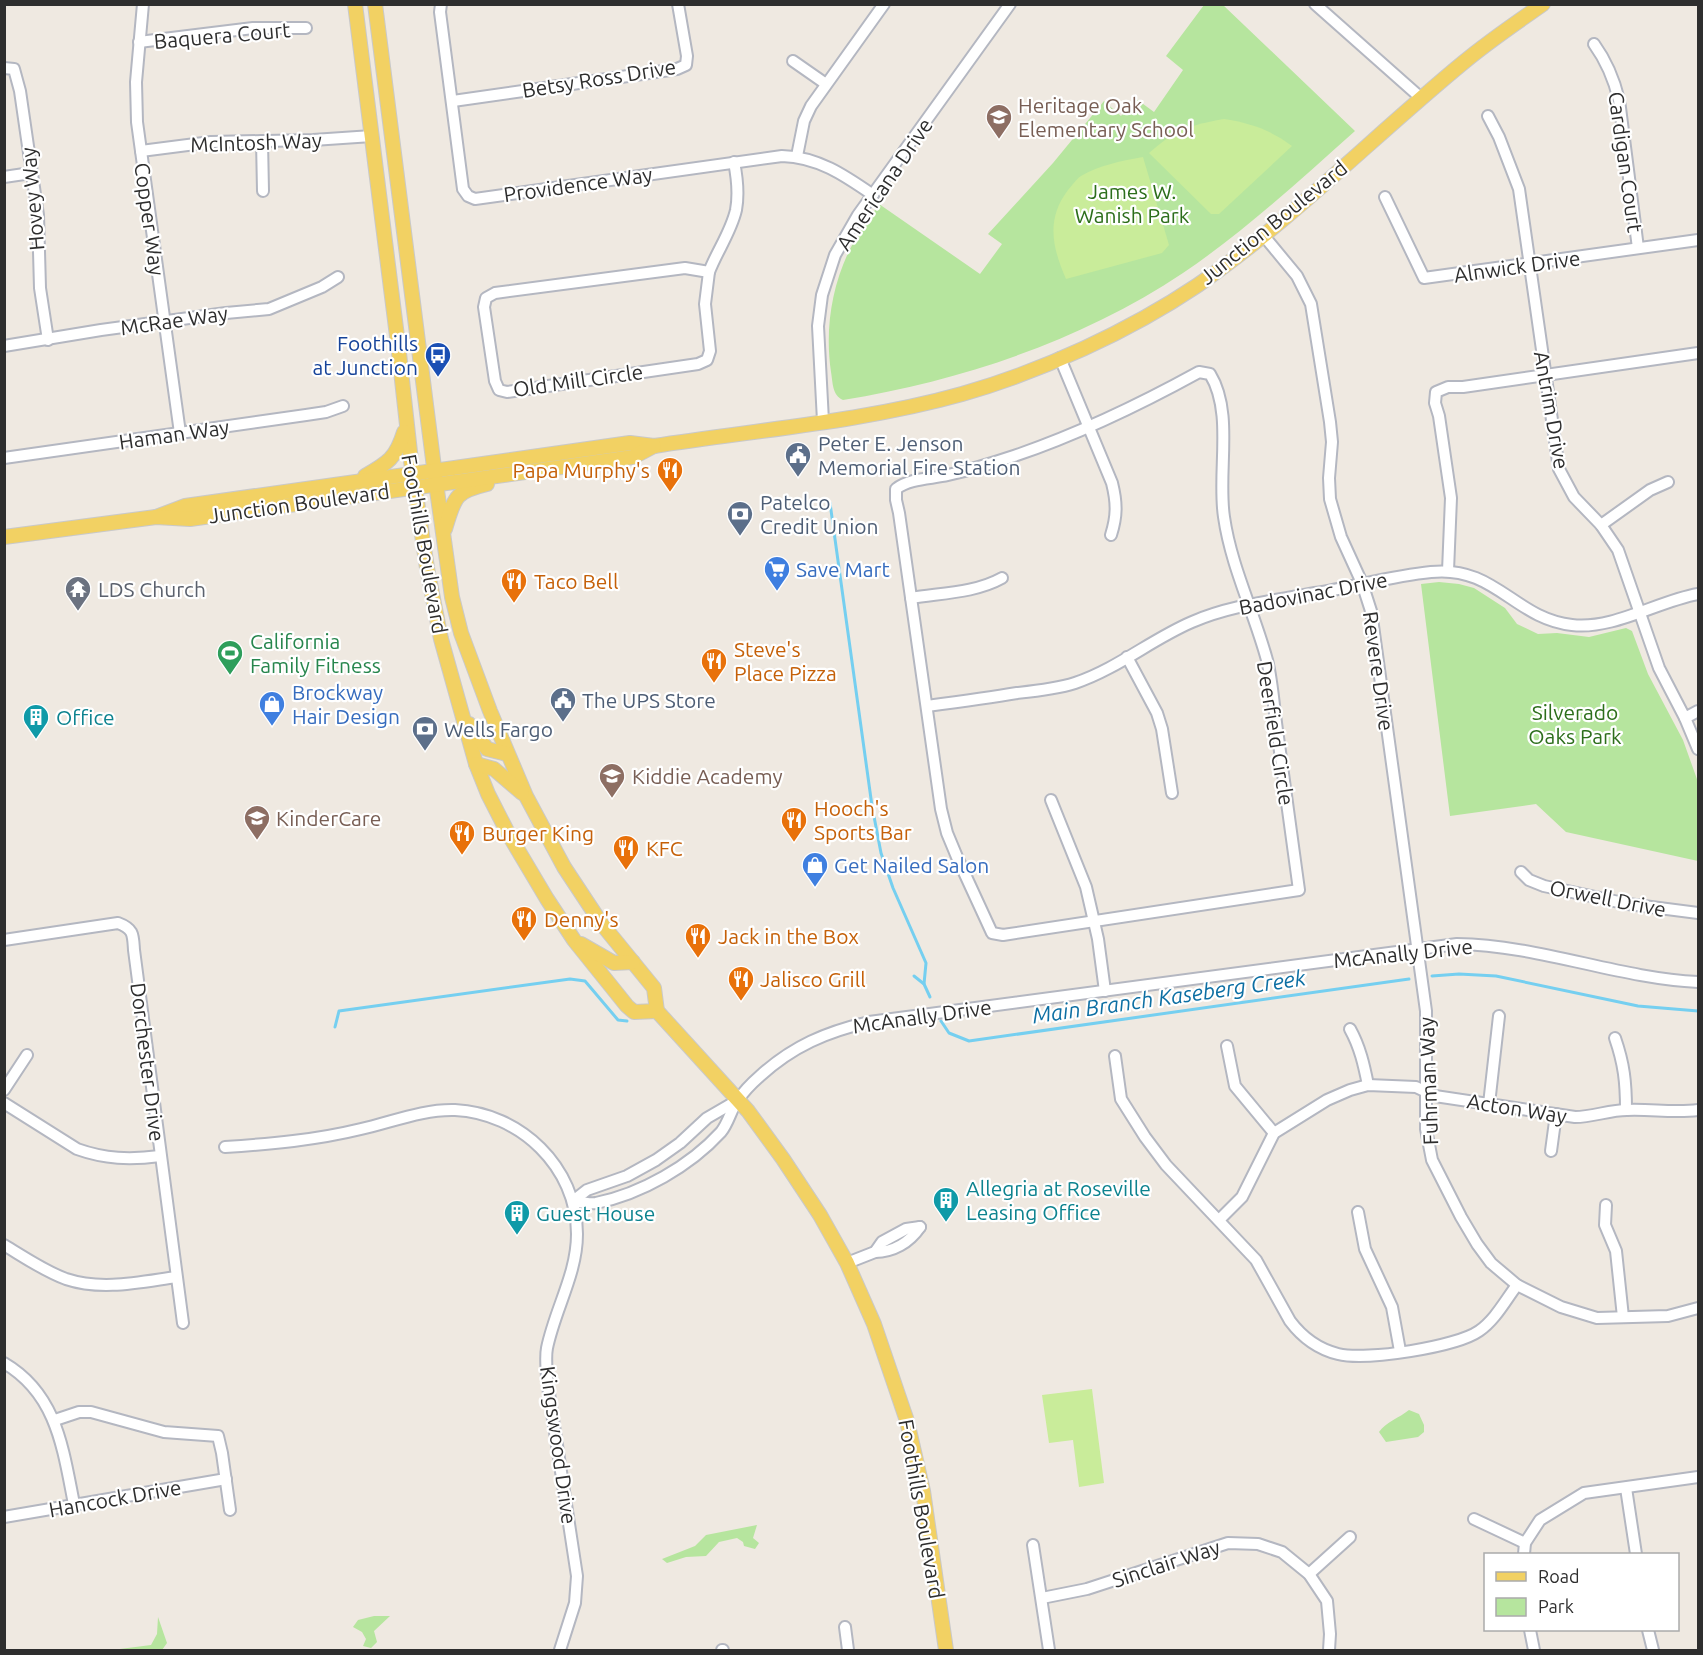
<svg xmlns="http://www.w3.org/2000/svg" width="1703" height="1655" viewBox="0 0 1703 1655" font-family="Ubuntu,sans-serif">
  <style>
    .green { fill: #b6e59e }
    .pitch { fill: #c9ec9a }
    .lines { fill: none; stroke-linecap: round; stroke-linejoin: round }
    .stream { stroke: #75cff0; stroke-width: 3 }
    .minor-casing { stroke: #b4b7c1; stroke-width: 14 }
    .major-casing { stroke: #c9c9c9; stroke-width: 16 }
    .minor { stroke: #fff; stroke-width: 10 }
    .major { stroke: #f2d163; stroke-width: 14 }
    .labels { text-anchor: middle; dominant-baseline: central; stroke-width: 4.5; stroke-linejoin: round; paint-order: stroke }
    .street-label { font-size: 21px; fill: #2e2e2e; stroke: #fff }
    .education-label { font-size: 21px; fill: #785e54; stroke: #fff; text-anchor: start }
    .park-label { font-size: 21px; fill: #2c6e1b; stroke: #fff }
    .transit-label { font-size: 21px; fill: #164399; stroke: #fff; text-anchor: end }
    .service-label { font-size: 21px; fill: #4e5e75; stroke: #fff; text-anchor: start }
    .food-label { font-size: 21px; fill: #c56008; stroke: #fff; text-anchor: start }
    .shop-label { font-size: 21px; fill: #366cbe; stroke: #fff; text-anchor: start }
    .worship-label { font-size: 21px; fill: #5b616d; stroke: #fff; text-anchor: start }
    .leisure-label { font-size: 21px; fill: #27864d; stroke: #fff; text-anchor: start }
    .culture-label { font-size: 21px; fill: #0d838f; stroke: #fff; text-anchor: start }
    .water-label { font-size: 22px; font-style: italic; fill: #0d6fa3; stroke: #fff }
  </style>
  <rect width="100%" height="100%" fill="#efe9e1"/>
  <g class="green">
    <path d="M1204,5H1223L1355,131C1300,180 1245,231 1183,273C1081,341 963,380 843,400C832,395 833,383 831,372C825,331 831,289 849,251C857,235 869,219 879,204L980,274L1002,244L988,234L1053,163L1104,101L1121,116L1135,98L1154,112L1183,70L1166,56Z"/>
    <path d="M1439,582L1459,584L1474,588L1505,608L1517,624L1538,634L1557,633L1589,637L1626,628L1632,631L1648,674L1683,740L1698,782V861L1566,832L1536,804L1450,816L1421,584Z"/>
    <path d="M1409,1410L1419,1414L1424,1425V1432L1418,1437L1386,1442L1379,1432C1386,1422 1399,1418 1409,1410Z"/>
    <path d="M757,1525L753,1538L759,1543L755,1549L744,1546L743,1542L737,1538L719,1542L706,1556L686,1557L667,1563L662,1559L695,1546L706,1535Z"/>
    <path d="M374,1616H390L374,1631L377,1642L371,1648L363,1646L366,1639L362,1632L353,1627L358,1620Z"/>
    <path d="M158,1617L167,1643L162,1650H112L151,1645L157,1634Z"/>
  </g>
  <g class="pitch">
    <path d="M1224,119C1250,123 1271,130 1292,146L1219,214H1211L1149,153C1175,130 1190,125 1224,119Z"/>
    <path d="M1143,157L1169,245L1162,253L1066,279C1052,247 1046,219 1068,190C1072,186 1076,179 1081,176C1099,165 1122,161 1143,157Z"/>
    <path d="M1092,1389L1104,1483L1079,1487L1073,1440L1049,1443L1042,1395Z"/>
  </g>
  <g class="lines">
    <g class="stream">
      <path d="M830,503L872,806L881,853L893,888L926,963L924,984"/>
      <path d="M914,976L924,984L930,997"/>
      <path d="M1432,976L1459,974L1496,976L1638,1006L1698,1011"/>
      <path d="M941,1021L949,1033L969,1041L1409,979"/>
      <path d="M335,1027L339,1011L570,979L585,981L618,1020L627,1021"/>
    </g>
    <g class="minor-casing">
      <g id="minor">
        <path d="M143,4L136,82L137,122L180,433"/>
        <path d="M441,4L440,12L463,189L468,196L475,199L782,156C818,157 844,175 873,195"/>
        <path d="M1315,4L1421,98"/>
        <path d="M139,42L253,28H306"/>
        <path d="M1594,44C1607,62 1614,79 1619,100L1638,248"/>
        <path d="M793,61L826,84"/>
        <path d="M4,68L14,69L20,91L38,215L40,288L48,340"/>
        <path d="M453,101L677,69L686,65L687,56L678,4"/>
        <path d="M1488,116L1499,137L1519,189L1559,469L1574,497L1601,525L1618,550L1659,668L1685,718L1698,749"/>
        <path d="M262,141L263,191"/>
        <path d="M141,151L211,142L313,140L372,136"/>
        <path d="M797,156L804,121L811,106L884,4"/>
        <path d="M4,177L31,173"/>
        <path d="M1385,197L1424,278L1698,240"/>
        <path d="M1264,236L1297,276L1311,304L1330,422L1332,442L1329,478L1330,499L1341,537L1362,583L1371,611L1426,1011V1129L1432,1160L1461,1217L1477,1244L1491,1263L1517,1285L1561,1307L1597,1318L1668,1316L1698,1308"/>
        <path d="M685,268L709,272L705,304L710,351L707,360L698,364L507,392L499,390L495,381L484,307L486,298L495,293Z"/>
        <path d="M709,272C717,251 731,232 736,210C739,194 737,177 734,162"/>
        <path d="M4,346L101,330L226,313L269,309L322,287L338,277"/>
        <path d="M1060,358L1112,483C1117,503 1117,516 1111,535"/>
        <path d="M1199,372L1210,374C1234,413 1217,472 1224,517C1231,566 1254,612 1267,660C1273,685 1274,712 1278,737C1285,788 1292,839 1299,890L1003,935L992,933L957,857L947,833L941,809L899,513L896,500V489C910,478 931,479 948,475C970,470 993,463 1014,456C1079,434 1139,405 1199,372Z"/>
        <path d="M823,421L818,326L822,295L835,255L858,215L1010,4"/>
        <path d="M4,458L306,415L326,412L343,406"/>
        <path d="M1601,525L1650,490L1668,482"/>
        <path d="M1448,571L1451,498L1439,416L1435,403L1436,392L1448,387H1463L1698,353"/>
        <path d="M911,598C941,593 975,593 1002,578"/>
        <path d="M1127,657L1157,713L1162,729L1172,793"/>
        <path d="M927,706C957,702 987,698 1017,693C1036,691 1056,689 1075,683C1117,669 1152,639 1192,622C1231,605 1273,601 1315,593C1354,587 1391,576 1431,572C1495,565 1515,619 1572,625C1613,630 1658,601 1698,594"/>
        <path d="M1685,718L1698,711"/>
        <path d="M1051,800L1086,887L1098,939L1105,991"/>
        <path d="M1521,872L1529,880L1544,886L1628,904L1698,913"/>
        <path d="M4,940L118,923C134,929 133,935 134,950L183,1323"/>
        <path d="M1350,1029C1360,1047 1364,1065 1368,1085"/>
        <path d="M1615,1038C1624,1064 1626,1082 1626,1110"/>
        <path d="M1227,1046L1235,1086L1274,1133"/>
        <path d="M1115,1056L1121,1099L1145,1137L1166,1165L1256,1260L1290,1321C1302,1337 1318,1349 1338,1354C1366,1361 1456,1347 1479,1331C1495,1320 1505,1301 1517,1285"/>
        <path d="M4,1090L27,1055"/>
        <path d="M4,1103L77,1149C105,1159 130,1160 160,1156"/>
        <path d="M1489,1104L1499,1016"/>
        <path d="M225,1147C271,1144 316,1140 361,1129C392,1122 423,1109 455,1110C520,1113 577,1167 577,1234C577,1274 555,1309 547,1348C545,1358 547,1370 547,1380L577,1576L575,1603L560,1650"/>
        <path d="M1551,1151L1556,1114"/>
        <path d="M573,1201C580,1202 589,1204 596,1203C641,1194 690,1166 721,1132C729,1122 731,1109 738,1100C744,1091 752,1083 760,1076C793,1046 826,1032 869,1022L1457,944C1539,945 1617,978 1698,982"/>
        <path d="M573,1201L587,1190L627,1176L656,1160L680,1143L707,1118L738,1100"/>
        <path d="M1606,1205L1605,1225L1616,1251L1623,1317"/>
        <path d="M1358,1212L1365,1249L1392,1307L1400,1351"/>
        <path d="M1219,1220L1242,1197L1274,1133L1327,1100L1350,1090L1368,1085L1416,1087L1435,1096L1575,1117C1593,1117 1609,1110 1627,1110C1651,1109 1675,1113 1698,1110"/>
        <path d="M4,1245C24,1257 44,1271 66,1279C102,1291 140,1282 176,1277"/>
        <path d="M875,1252C893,1252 909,1243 920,1227"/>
        <path d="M847,1263L875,1252L882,1242L906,1229L920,1227"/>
        <path d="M4,1363C57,1394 63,1449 74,1504"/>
        <path d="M55,1420L79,1412H91L164,1432L218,1436L222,1453L230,1510"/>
        <path d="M1626,1488L1636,1554"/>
        <path d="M4,1517L226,1479"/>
        <path d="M1474,1519L1525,1543"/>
        <path d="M1033,1545L1049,1650"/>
        <path d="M1524,1554L1525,1543L1540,1520L1584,1493L1698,1477"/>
        <path d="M1309,1574L1350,1537"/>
        <path d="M1042,1598L1087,1589L1228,1543L1258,1544L1282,1552L1309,1574L1327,1601L1330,1634L1329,1650"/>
        <path d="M845,1627L848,1650"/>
        <path d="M1530,1630L1534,1650"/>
        <path d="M1648,1630L1653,1650"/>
        <path d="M722,1650H723"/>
      </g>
    </g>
    <g class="major-casing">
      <g id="major">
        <path d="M355,4L398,344L411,461L427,568L441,639L476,764L488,794L509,835L547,899L574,940L627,1006L634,1012L657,1011"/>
        <path d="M375,4L436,483L452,597L461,633L490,711L526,796L564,867L601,923L654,988L657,1011L748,1111L783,1159L820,1215L847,1263L874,1324L907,1421L923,1491L946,1650"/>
        <path d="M365,476C388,463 396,458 404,432"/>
        <path d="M156,517L185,506L630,443L654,446C756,430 862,422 962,394C1042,371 1128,332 1198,285C1293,219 1375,135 1464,62C1489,41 1516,23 1543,4"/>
        <path d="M445,529C455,497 454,492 487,484"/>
        <path d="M4,537L156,517L190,519L633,457L654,446"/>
        <path d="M469,724L487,749L507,754"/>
        <path d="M476,764L494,769L522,793"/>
        <path d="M581,944L614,963L633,962"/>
      </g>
    </g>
    <use href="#minor" class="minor"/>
    <use href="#major" class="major"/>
  </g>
  <defs>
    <g id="school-pin" transform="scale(1.35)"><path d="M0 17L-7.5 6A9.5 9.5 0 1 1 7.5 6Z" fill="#8d6e63" stroke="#fff"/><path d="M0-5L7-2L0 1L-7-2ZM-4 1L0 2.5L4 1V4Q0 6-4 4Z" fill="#fff"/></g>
    <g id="bus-pin" transform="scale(1.35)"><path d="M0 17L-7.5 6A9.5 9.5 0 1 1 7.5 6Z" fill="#1a4fb4" stroke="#fff"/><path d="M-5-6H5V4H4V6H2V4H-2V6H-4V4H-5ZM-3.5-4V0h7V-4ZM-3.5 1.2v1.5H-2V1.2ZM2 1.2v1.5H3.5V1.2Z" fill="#fff"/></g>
    <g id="civic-pin" transform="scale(1.35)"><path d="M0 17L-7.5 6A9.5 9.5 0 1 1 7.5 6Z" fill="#5c6f8a" stroke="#fff"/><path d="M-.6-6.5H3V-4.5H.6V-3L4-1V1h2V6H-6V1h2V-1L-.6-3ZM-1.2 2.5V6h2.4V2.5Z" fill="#fff"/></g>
    <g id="restaurant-pin" transform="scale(1.35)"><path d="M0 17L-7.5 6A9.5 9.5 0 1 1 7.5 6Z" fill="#e8710a" stroke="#fff"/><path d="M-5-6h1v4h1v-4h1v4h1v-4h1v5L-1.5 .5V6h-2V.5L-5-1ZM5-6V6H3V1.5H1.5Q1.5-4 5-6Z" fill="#fff"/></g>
    <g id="bank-pin" transform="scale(1.35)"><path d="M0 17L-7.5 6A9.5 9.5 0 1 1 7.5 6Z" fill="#5c6f8a" stroke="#fff"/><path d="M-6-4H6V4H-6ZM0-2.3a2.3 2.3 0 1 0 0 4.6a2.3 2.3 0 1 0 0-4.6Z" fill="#fff"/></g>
    <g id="supermarket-pin" transform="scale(1.35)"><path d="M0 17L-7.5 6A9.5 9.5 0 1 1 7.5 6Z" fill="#3f7fe0" stroke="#fff"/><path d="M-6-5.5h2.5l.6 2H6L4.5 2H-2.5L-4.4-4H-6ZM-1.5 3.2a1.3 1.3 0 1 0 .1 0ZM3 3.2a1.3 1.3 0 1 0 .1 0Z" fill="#fff"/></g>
    <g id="temple-pin" transform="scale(1.35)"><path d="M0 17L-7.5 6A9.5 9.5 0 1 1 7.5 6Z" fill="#6b7280" stroke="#fff"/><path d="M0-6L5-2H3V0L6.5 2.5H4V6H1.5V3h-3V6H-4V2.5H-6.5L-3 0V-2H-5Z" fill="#fff"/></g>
    <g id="stadium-pin" transform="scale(1.35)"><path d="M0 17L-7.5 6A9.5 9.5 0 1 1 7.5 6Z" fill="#2e9e5b" stroke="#fff"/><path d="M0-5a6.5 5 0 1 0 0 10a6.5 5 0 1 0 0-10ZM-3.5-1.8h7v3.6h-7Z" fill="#fff"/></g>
    <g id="shop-pin" transform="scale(1.35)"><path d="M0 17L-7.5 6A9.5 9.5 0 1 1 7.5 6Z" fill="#3f7fe0" stroke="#fff"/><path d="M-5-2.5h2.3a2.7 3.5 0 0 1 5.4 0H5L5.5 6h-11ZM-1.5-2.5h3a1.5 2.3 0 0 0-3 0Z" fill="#fff"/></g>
    <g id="building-pin" transform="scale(1.35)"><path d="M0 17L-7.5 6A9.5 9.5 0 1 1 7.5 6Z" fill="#0f9aa8" stroke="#fff"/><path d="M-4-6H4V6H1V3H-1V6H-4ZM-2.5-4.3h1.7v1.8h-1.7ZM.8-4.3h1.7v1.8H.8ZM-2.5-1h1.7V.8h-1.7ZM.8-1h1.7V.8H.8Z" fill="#fff"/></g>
  </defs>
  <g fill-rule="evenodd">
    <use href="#school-pin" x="999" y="117"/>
    <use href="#bus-pin" x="438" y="355"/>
    <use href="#civic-pin" x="798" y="455"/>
    <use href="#restaurant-pin" x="670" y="470"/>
    <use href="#bank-pin" x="740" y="514"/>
    <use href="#supermarket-pin" x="777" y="569"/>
    <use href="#restaurant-pin" x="514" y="581"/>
    <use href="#temple-pin" x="78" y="589"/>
    <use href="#stadium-pin" x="230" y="653"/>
    <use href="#restaurant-pin" x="714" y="661"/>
    <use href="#civic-pin" x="563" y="700"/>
    <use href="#shop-pin" x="272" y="704"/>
    <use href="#building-pin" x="36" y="717"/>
    <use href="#bank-pin" x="425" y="729"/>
    <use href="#school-pin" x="612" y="776"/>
    <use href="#school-pin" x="257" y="818"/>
    <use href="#restaurant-pin" x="794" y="820"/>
    <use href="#restaurant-pin" x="462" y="833"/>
    <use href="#restaurant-pin" x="626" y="848"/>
    <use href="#shop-pin" x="815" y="865"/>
    <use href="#restaurant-pin" x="524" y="919"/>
    <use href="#restaurant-pin" x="698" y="936"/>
    <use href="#restaurant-pin" x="741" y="979"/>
    <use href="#building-pin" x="946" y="1200"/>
    <use href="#building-pin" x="517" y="1213"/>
  </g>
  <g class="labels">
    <g class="street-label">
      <text transform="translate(222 35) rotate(-5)">Baquera Court</text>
      <text transform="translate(599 78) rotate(-9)">Betsy Ross Drive</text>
      <text transform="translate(256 142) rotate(-2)">McIntosh Way</text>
      <text transform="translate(1626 162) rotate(82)">Cardigan Court</text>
      <text transform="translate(578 184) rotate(-8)">Providence Way</text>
      <text transform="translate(884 184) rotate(-56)">Americana Drive</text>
      <text transform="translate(32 199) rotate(-95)">Hovey Way</text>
      <text transform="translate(150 219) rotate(82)">Copper Way</text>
      <text transform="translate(1273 222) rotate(-39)">Junction Boulevard</text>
      <text transform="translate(1517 266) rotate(-8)">Alnwick Drive</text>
      <text transform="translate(174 320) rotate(-8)">McRae Way</text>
      <text transform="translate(578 380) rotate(-8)">Old Mill Circle</text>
      <text transform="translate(1552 410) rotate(80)">Antrim Drive</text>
      <text transform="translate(174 434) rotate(-8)">Haman Way</text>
      <text transform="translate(299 503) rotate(-8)">Junction Boulevard</text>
      <text transform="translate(425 544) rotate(80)">Foothills Boulevard</text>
      <text transform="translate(1313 593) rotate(-11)">Badovinac Drive</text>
      <text transform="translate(1379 671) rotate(82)">Revere Drive</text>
      <text transform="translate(1276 733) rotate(81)">Deerfield Circle</text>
      <text transform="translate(1608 898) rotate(11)">Orwell Drive</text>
      <text transform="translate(1403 953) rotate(-6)">McAnally Drive</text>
      <text transform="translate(922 1016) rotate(-8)">McAnally Drive</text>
      <text transform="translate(148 1062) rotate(83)">Dorchester Drive</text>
      <text transform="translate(1428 1081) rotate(-92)">Fuhrman Way</text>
      <text transform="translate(1517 1108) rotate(9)">Acton Way</text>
      <text transform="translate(559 1445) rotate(82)">Kingswood Drive</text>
      <text transform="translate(115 1498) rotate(-10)">Hancock Drive</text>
      <text transform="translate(922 1509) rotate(80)">Foothills Boulevard</text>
      <text transform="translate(1166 1563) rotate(-18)">Sinclair Way</text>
    </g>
    <g class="education-label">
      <text x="1018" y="105">Heritage Oak<tspan x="1018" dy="24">Elementary School</tspan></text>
      <text x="632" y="776">Kiddie Academy</text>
      <text x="276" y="818">KinderCare</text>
    </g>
    <g class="park-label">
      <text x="1132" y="191">James W.<tspan x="1132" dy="24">Wanish Park</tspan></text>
      <text x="1575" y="712">Silverado<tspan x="1575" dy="24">Oaks Park</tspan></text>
    </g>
    <g class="transit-label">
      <text x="418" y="343">Foothills<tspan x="418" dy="24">at Junction</tspan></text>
    </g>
    <g class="service-label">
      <text x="818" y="443">Peter E. Jenson<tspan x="818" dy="24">Memorial Fire Station</tspan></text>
      <text x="760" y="502">Patelco<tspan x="760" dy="24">Credit Union</tspan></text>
      <text x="582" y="700">The UPS Store</text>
      <text x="444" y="729">Wells Fargo</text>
    </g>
    <g class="food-label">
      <text x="650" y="470" text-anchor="end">Papa Murphy's</text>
      <text x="534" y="581">Taco Bell</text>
      <text x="734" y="649">Steve's<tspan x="734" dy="24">Place Pizza</tspan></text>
      <text x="814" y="808">Hooch's<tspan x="814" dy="24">Sports Bar</tspan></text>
      <text x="482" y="833">Burger King</text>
      <text x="646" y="848">KFC</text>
      <text x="544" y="919">Denny's</text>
      <text x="718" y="936">Jack in the Box</text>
      <text x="760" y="979">Jalisco Grill</text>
    </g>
    <g class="shop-label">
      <text x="796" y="569">Save Mart</text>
      <text x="292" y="692">Brockway<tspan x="292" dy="24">Hair Design</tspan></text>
      <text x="834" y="865">Get Nailed Salon</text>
    </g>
    <g class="worship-label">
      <text x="98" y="589">LDS Church</text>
    </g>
    <g class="leisure-label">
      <text x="250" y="641">California<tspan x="250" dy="24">Family Fitness</tspan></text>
    </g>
    <g class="culture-label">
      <text x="56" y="717">Office</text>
      <text x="966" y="1188">Allegria at Roseville<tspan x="966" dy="24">Leasing Office</tspan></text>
      <text x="536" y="1213">Guest House</text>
    </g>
    <g class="water-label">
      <text transform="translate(1169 996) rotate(-8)">Main Branch Kaseberg Creek</text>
    </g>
  </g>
  <rect width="1703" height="1655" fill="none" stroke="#2e2e2e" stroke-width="12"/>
  <rect x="1484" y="1553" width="195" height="78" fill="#ffffff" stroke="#ababab" stroke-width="1.5"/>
  <rect x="1496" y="1572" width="30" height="9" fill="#f2d163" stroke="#ababab" stroke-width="1.5"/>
  <text x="1538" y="1583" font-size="18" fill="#2e2e2e">Road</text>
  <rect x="1496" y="1598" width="30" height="18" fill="#b6e59e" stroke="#ababab" stroke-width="1.5"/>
  <text x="1538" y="1613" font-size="18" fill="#2e2e2e">Park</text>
</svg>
